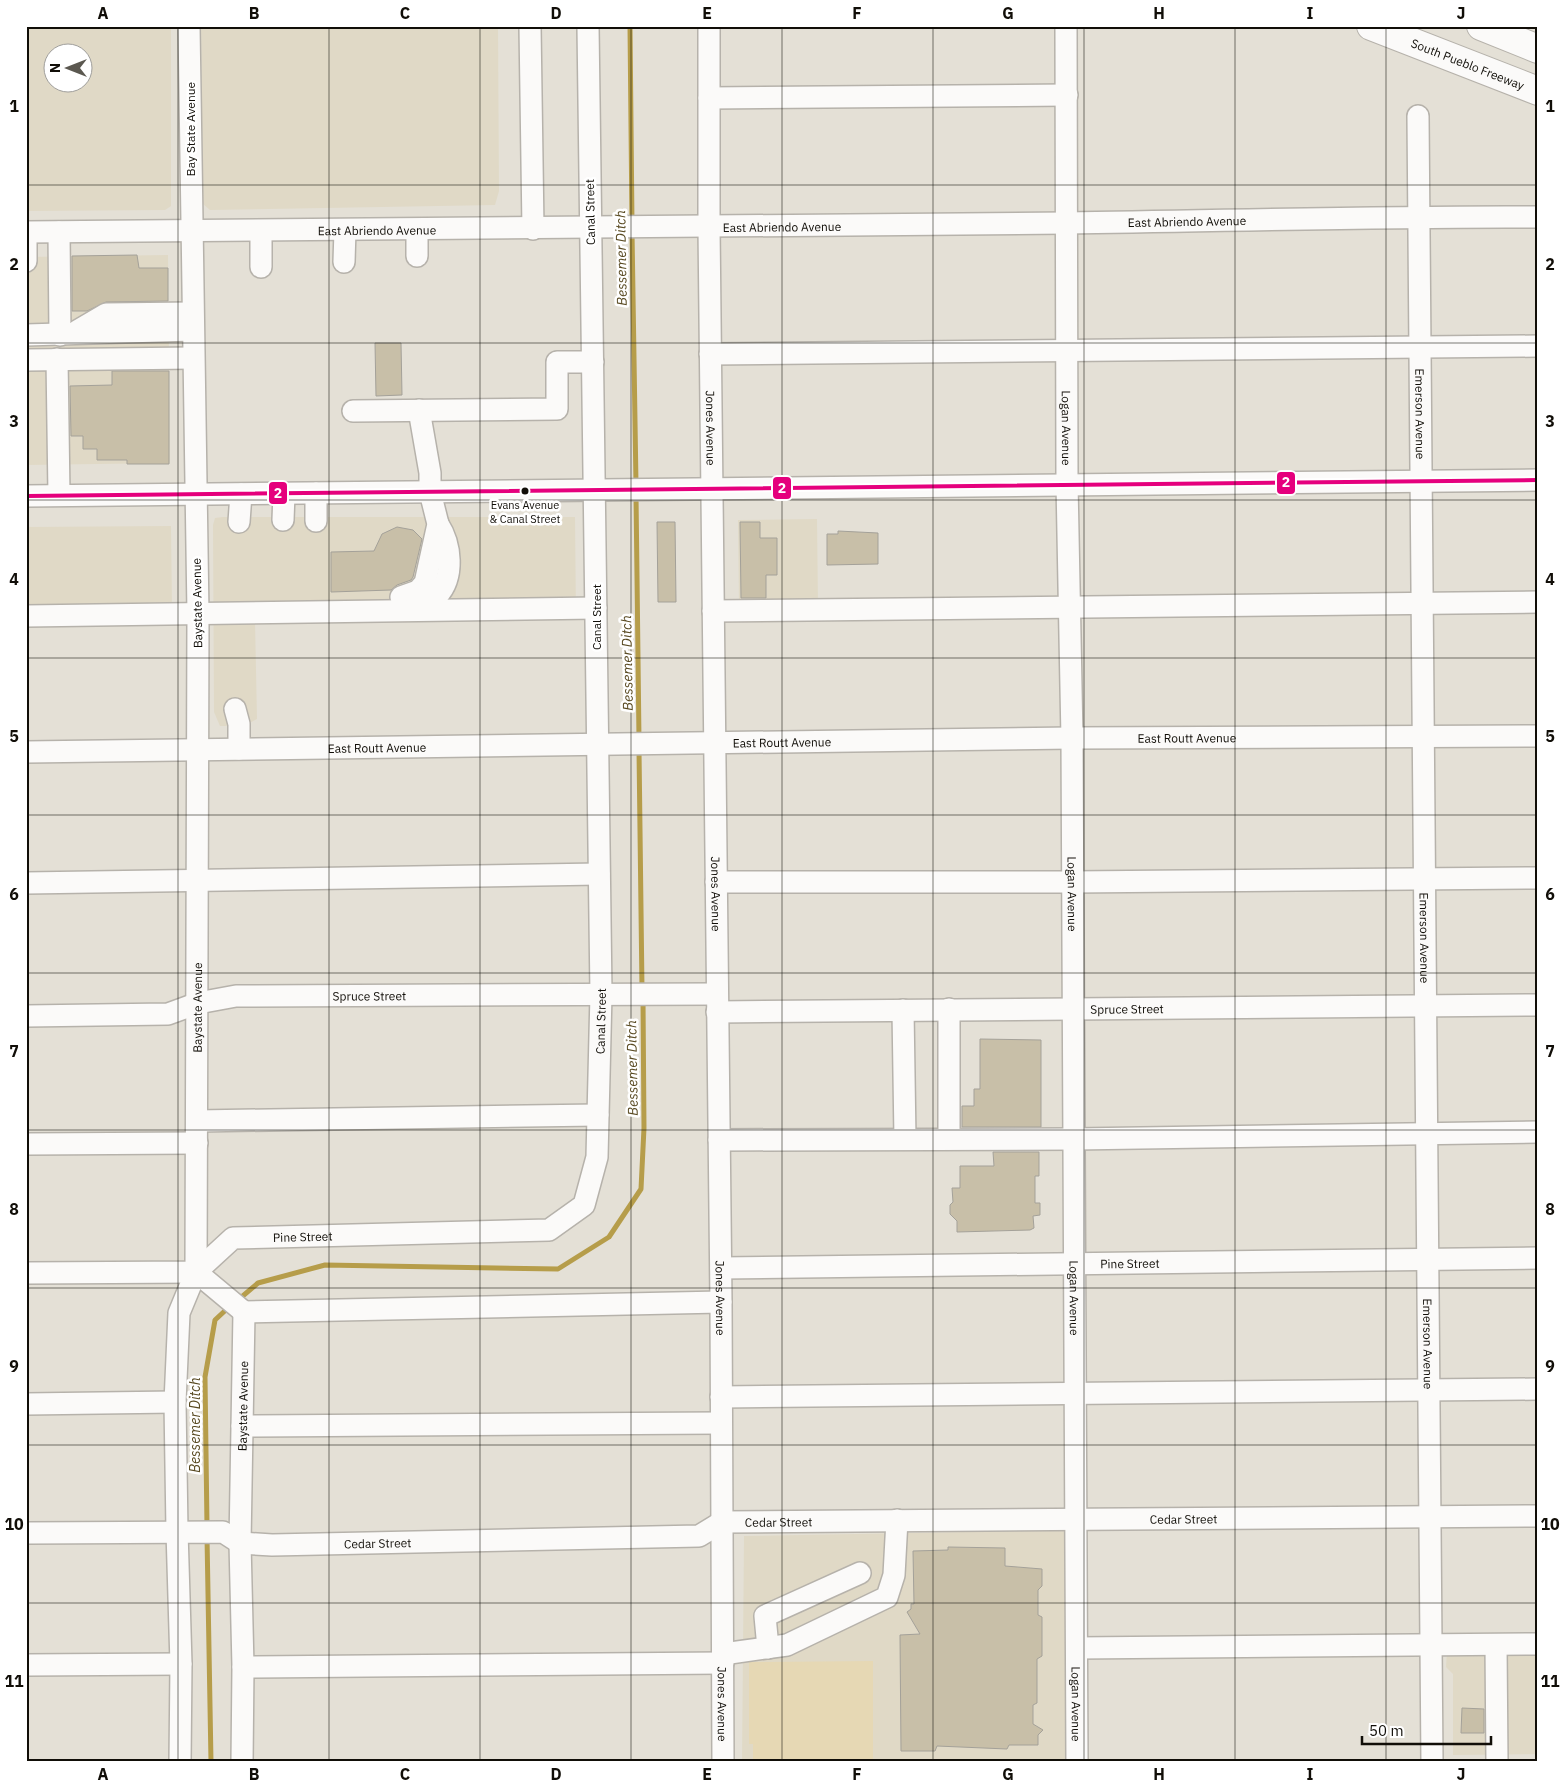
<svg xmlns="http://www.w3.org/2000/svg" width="1564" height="1788" viewBox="0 0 1564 1788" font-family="'IBM Plex Sans',sans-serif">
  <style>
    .built { fill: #e0d9c6; fill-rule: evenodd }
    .green { fill: #e6d8b4 }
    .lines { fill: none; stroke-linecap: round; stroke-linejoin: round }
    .stream { stroke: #b69d4a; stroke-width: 5 }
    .building { fill: #c8bfa8; stroke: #a4a199 }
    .minor-casing { stroke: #b6b2ab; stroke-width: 24 }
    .highway-casing { stroke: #b6b2ab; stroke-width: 30 }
    .minor { stroke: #fbfaf9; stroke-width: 21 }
    .highway { stroke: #fbfaf9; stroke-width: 28 }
    .bus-1-casing { stroke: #fff; stroke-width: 8 }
    .bus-1 { stroke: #e5007d; stroke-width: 4 }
    .grid { fill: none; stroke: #110e08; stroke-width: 1; stroke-opacity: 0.55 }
    .bus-dot { fill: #110e08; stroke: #fff; stroke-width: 2 }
    .labels { text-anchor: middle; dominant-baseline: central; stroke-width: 5; stroke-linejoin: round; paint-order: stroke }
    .bus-label { font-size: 11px; fill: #110e08; stroke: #fff }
    .street-label { font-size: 12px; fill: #110e08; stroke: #fff }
    .water-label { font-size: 14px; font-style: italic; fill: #594a22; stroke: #fff }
    .line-badge { stroke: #fff; stroke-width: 2 }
    .badge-label { font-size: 14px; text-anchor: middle; font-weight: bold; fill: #fff }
    .neatline { fill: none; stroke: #110e08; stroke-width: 2 }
    .grid-label { font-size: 16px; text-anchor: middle; font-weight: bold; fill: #110e08 }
  </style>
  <rect width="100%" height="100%" fill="#e4e0d6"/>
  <g class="built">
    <path d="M26,26H171V206L165,210L26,211ZM82,52V82H52V52Z"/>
    <path d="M201,26H498L499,191L495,205L210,210L203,204Z"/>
    <path d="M168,255L170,463L26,465V257Z"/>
    <path d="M223,517H575L576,618L255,621L257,719L244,726H220L214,712L213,525L215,518Z"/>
    <path d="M817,519L818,606L739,607L738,520Z"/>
    <path d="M171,526L172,609L26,610V527Z"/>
    <path d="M1065,1530V1762H742L744,1536Z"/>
    <path d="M1538,1650V1754L1453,1755V1674L1446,1667L1447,1651Z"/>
  </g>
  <path class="green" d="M873,1661V1759H753V1744H749V1662Z"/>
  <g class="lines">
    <g class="stream">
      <path d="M630,26L632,224"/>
      <path d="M632,232L636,484"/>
      <path d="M636,495L639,739"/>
      <path d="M639,750L642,989"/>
      <path d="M238,1300L258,1283L325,1265L558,1269L609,1237L641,1189L644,1128L643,1000"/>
      <path d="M207,1526L205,1377L215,1320L229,1307"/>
      <path d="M207,1537L211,1762"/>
    </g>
  </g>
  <g class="building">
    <path d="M137,255L139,268H168V301L106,302L87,311H72V256Z"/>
    <path d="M375,343H401L402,395L376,396Z"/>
    <path d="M112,371H169V464H127V460H97V449H83V436H71L70,386L112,385Z"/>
    <path d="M657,522H675L676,602H658Z"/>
    <path d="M740,522H760V538H777V575H766V598H741Z"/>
    <path d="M397,527L413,530L422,539L413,577L411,580L397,585L391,590L331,592V552L374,551L382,534Z"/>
    <path d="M838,531L878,533V564L827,565V534H838Z"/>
    <path d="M980,1039L1041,1040V1127H962V1106H974V1089H980Z"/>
    <path d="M993,1152H1039V1176H1035V1203H1040V1215L1033,1216L1034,1228L1030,1230L957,1232V1221L950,1214V1205L953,1202L952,1188H960V1166H994Z"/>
    <path d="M948,1547L1005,1548V1566L1042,1569V1586L1038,1590V1615L1042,1617V1656L1037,1659V1703L1033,1705V1724L1043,1730L1038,1735V1745H1009L1007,1749L937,1746L935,1751H901L900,1635L920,1634L907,1612L911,1609V1604H914L913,1551L948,1550Z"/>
    <path d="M1462,1708L1484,1709V1733H1461Z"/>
  </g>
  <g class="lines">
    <g class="minor-casing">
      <g id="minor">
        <path d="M530,26L533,229"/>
        <path id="s1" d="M709,26V227L721,1302L723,1762"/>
        <path id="s2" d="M1066,26L1067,483L1072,738L1077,1762"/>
        <path d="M709,98L1067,95"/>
        <path id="s3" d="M1418,116L1432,1762"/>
        <path d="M417,230V256"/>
        <path d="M261,231V267"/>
        <path id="s4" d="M26,232C373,230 720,228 1067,223C1224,221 1381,216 1538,217"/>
        <path d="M26,232V261"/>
        <path d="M59,232L60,335"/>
        <path d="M344,262L345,230"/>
        <path d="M77,331L106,314L192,313"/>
        <path d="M26,335L192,330"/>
        <path d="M710,354L1538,346"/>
        <path d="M57,359L59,495"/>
        <path d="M26,360L193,358"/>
        <path d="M353,411L557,409V362H593"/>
        <path d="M316,493V521"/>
        <path d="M26,496L1538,480"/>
        <path d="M283,520L284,494"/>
        <path d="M239,522L241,494"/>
        <path d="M401,597L418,591L425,583L438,524L430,492V473L419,410"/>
        <path d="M410,598L437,596C455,577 451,544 438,524"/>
        <path d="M713,611L1538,602"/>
        <path d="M26,616L596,608"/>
        <path d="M235,709L239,724V749"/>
        <path id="s5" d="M26,752L1072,738L1538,736"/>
        <path d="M716,882H1072L1538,878"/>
        <path d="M26,883L599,874"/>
        <path d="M949,1009V1139"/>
        <path d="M903,1010L905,1139"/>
        <path id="s6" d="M717,1012L1538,1005"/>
        <path id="s7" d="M26,1016L168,1014L198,1003L236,996L717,994"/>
        <path d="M197,1121L598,1115"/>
        <path d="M719,1140L1075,1139L1538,1132"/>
        <path d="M26,1144L197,1143"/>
        <path id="s8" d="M721,1268L1538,1258"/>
        <path d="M196,1272L244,1312"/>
        <path id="s9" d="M26,1273L196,1272L233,1238L549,1230L584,1205L597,1157L601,994L588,26"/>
        <path d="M244,1312L721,1302"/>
        <path d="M721,1397L1538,1389"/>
        <path d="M26,1404L175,1402"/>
        <path d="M242,1426L721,1423"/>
        <path id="s10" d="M26,1533L223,1532L240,1543L272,1545L699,1536L722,1522L1538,1516"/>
        <path d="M1496,1645L1497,1762"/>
        <path d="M768,1648L765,1616L860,1573"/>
        <path d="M1077,1648L1538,1644"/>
        <path d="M723,1654L787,1645L887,1597L894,1575L897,1520"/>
        <path d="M26,1665L181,1664"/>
        <path d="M243,1667L723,1663"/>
        <path id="s11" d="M180,1762L181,1664L177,1531L175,1402L179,1313L196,1272L198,614L189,26"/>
        <path id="s12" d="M242,1762L243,1667L240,1543L244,1312"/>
      </g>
    </g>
    <g class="highway-casing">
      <g id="highway">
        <path id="s13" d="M1371,26L1538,91"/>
        <path d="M1481,26L1538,49"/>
      </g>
    </g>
    <use href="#minor" class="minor"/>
    <use href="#highway" class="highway"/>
    <g class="bus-1-casing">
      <path id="bus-1" d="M26,496L1538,480"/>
    </g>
    <use href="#bus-1" class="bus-1"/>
  </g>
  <path class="grid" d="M178,26V1762M329,26V1762M480,26V1762M631,26V1762M782,26V1762M933,26V1762M1084,26V1762M1235,26V1762M1386,26V1762M26,185H1538M26,343H1538M26,500H1538M26,658H1538M26,815H1538M26,973H1538M26,1130H1538M26,1288H1538M26,1445H1538M26,1603H1538"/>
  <circle class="bus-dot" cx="525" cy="491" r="4.5"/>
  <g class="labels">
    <g class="bus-label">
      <text x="525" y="505">Evans Avenue<tspan x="525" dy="14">&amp; Canal Street</tspan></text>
    </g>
    <g class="street-label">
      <text stroke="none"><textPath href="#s13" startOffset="104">South Pueblo Freeway</textPath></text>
      <text transform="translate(190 129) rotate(-90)">Bay State Avenue</text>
      <text transform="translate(590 212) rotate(-91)">Canal Street</text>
      <text stroke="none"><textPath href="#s4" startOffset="1161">East Abriendo Avenue</textPath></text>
      <text stroke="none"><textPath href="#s4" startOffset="756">East Abriendo Avenue</textPath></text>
      <text stroke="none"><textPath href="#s4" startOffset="351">East Abriendo Avenue</textPath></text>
      <text stroke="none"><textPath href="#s3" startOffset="298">Emerson Avenue</textPath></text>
      <text stroke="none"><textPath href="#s1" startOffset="402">Jones Avenue</textPath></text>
      <text stroke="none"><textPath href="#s2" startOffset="402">Logan Avenue</textPath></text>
      <text transform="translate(197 603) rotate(-91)">Baystate Avenue</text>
      <text transform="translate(596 617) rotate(-90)">Canal Street</text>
      <text stroke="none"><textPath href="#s5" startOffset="1161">East Routt Avenue</textPath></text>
      <text stroke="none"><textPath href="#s5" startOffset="756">East Routt Avenue</textPath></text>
      <text stroke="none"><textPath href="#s5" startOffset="351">East Routt Avenue</textPath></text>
      <text stroke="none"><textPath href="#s1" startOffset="868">Jones Avenue</textPath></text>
      <text stroke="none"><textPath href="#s2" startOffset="868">Logan Avenue</textPath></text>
      <text stroke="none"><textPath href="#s3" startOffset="822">Emerson Avenue</textPath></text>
      <text stroke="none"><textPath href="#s7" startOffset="346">Spruce Street</textPath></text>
      <text stroke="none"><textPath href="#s6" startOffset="410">Spruce Street</textPath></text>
      <text stroke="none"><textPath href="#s11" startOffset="758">Baystate Avenue</textPath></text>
      <text stroke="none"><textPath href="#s9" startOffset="765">Canal Street</textPath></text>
      <text stroke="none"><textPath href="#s9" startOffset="290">Pine Street</textPath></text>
      <text stroke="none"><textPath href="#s8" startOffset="409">Pine Street</textPath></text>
      <text stroke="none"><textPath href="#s1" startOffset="1272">Jones Avenue</textPath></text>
      <text stroke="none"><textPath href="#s2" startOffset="1272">Logan Avenue</textPath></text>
      <text stroke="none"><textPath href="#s3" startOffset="1228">Emerson Avenue</textPath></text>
      <text stroke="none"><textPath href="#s12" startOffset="356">Baystate Avenue</textPath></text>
      <text stroke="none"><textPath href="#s10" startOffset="1165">Cedar Street</textPath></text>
      <text stroke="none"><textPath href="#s10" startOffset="760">Cedar Street</textPath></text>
      <text stroke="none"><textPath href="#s10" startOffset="355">Cedar Street</textPath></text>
      <text stroke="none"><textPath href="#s1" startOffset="1678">Jones Avenue</textPath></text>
      <text stroke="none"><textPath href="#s2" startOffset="1678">Logan Avenue</textPath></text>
    </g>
    <g class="water-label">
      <text transform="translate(621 258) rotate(-91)">Bessemer Ditch</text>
      <text transform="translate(627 663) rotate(-91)">Bessemer Ditch</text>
      <text transform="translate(632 1068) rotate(-91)">Bessemer Ditch</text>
      <text transform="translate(195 1425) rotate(-90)">Bessemer Ditch</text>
    </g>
  </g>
  <g class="line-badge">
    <rect x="1276" y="471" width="20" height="24" rx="5" fill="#e5007d"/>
    <rect x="772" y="476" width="20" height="24" rx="5" fill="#e5007d"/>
    <rect x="268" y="481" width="20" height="24" rx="5" fill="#e5007d"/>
  </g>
  <g class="badge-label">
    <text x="1286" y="487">2</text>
    <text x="782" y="493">2</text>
    <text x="278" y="498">2</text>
  </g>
  <rect width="1564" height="1788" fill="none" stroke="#ffffff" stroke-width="55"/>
  <g transform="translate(68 68) rotate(270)"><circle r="24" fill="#ffffff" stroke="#a09f9c"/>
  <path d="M0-4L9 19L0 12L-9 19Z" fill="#5b5850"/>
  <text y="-8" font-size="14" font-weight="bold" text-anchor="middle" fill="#110e08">N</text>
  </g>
  <path d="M1362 1736v8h129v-8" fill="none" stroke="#110e08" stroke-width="2.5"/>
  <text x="1369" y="1736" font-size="15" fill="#110e08" stroke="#ffffff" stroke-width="4" paint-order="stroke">50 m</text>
  <rect x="28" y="28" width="1508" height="1732" class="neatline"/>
  <g class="grid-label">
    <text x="103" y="19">A</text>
    <text x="254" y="19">B</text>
    <text x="405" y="19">C</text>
    <text x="556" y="19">D</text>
    <text x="707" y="19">E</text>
    <text x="857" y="19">F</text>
    <text x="1008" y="19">G</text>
    <text x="1159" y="19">H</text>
    <text x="1310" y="19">I</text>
    <text x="1461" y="19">J</text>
    <text x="14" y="112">1</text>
    <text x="1550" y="112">1</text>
    <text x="14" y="270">2</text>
    <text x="1550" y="270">2</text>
    <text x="14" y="427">3</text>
    <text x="1550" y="427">3</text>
    <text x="14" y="585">4</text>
    <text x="1550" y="585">4</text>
    <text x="14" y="742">5</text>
    <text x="1550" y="742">5</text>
    <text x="14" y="900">6</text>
    <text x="1550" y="900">6</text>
    <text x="14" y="1057">7</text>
    <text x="1550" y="1057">7</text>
    <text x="14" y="1215">8</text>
    <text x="1550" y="1215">8</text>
    <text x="14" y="1372">9</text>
    <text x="1550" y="1372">9</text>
    <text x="14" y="1530">10</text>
    <text x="1550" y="1530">10</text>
    <text x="14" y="1687">11</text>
    <text x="1550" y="1687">11</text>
    <text x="103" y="1780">A</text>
    <text x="254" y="1780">B</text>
    <text x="405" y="1780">C</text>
    <text x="556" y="1780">D</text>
    <text x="707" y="1780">E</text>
    <text x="857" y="1780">F</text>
    <text x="1008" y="1780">G</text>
    <text x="1159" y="1780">H</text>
    <text x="1310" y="1780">I</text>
    <text x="1461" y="1780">J</text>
  </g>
</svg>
